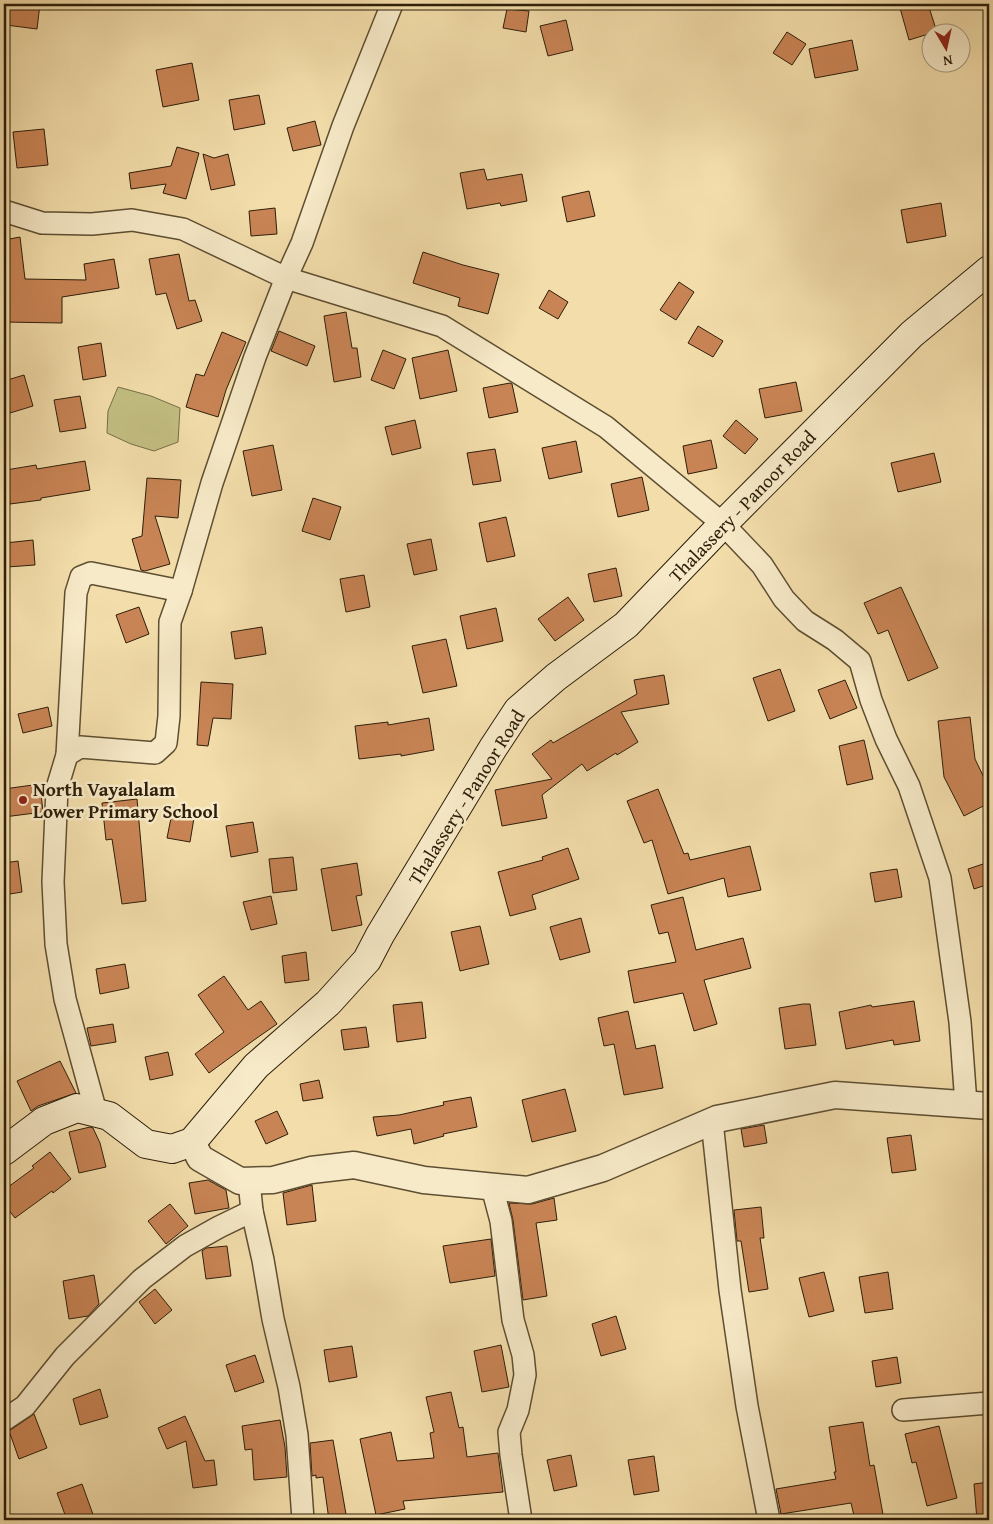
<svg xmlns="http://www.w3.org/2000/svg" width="993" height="1524" viewBox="0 0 993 1524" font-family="'Gentium Book Plus',serif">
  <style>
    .green { fill: #c3bf83; stroke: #786e46 }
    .building { fill: #c98455; stroke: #2d1e0a }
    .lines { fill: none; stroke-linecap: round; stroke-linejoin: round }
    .minor-casing { stroke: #5e4e32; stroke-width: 24 }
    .tertiary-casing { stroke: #5e4e32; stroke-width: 29 }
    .secondary-casing { stroke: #2d1e0a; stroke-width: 30 }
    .minor { stroke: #f7eac8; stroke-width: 21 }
    .tertiary { stroke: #f7eac8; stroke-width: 26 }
    .secondary { stroke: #f7eac8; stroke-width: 28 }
    .poi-dot { fill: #8f2418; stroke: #f7eac8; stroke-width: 2 }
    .labels { text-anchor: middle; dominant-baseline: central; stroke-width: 5; stroke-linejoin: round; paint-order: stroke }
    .street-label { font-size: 19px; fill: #2d1e0a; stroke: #f7eac8 }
    .poi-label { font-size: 19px; font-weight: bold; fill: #2d1e0a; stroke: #f7eac8; text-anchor: start }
  </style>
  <rect width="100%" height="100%" fill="#f3deab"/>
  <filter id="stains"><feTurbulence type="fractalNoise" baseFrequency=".004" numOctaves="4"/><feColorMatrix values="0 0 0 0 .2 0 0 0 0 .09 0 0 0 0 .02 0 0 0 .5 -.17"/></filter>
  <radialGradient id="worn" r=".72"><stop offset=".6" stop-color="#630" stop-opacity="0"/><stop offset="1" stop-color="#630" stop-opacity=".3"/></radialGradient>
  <path class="green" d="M118,387L151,396L180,408L178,442L154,451L131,444L107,433L108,411Z"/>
  <g class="building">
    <path d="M9,4H40L37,29L6,25Z"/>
    <path d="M914,4H928L935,26V32L909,40L900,8Z"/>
    <path d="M507,9L529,11L526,32L503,28Z"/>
    <path d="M566,20L573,50L548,56L540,26Z"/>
    <path d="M787,32L806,44L792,65L773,53Z"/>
    <path d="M852,40L858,70L815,78L809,49Z"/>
    <path d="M192,63L199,100L163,107L156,70Z"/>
    <path d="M259,95L265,124L234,130L229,100Z"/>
    <path d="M315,121L321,145L293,151L287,128Z"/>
    <path d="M44,129L48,165L17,168L13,132Z"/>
    <path d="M177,147L199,153L186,199L163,193L166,184L131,189L129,173L171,166Z"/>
    <path d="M203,154L214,158L228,154L235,185L211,190Z"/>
    <path d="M484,169L487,180L522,174L527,201L501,206L500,203L467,209L460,173Z"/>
    <path d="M589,191L595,216L567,222L562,197Z"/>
    <path d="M941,203L946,236L907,243L901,210Z"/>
    <path d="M275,208L277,234L251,236L249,211Z"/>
    <path d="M20,237L25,279L86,280L84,264L114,259L119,288L62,297V323L4,322V240Z"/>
    <path d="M423,252L463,265L499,274L488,314L458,306L460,298L413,283Z"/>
    <path d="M179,254L189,301L195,300L202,321L177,329L166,293L156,295L149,259Z"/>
    <path d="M679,282L694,292L676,320L660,310Z"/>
    <path d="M549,290L568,302L558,319L539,308Z"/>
    <path d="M346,312L352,348H357L361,377L334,382L324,316Z"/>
    <path d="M698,326L723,341L713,357L688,343Z"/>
    <path d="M279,331L315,346L307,366L271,351Z"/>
    <path d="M222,332L246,342L226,390L218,417L186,407L196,374L204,376Z"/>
    <path d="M101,343L106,376L83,380L78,347Z"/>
    <path d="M383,350L406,359L394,389L371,380Z"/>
    <path d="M448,350L457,391L420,399L412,358Z"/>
    <path d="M24,375L33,406L10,413L4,394V381Z"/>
    <path d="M796,382L802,411L765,418L759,389Z"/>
    <path d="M510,383L512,384L518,412L489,418L483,388Z"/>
    <path d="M80,396L86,428L60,432L54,400Z"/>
    <path d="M415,420L421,448L392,455L385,427Z"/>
    <path d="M736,420L758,439L745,454L723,436Z"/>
    <path d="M711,440L717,468L688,474L683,446Z"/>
    <path d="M576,441L582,472L549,479L542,448Z"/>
    <path d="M273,445L282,490L252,496L243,451Z"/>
    <path d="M495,449L501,481L473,485L467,453Z"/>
    <path d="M934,453L941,482L898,492L891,463Z"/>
    <path d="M85,461L90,490L41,498V500L10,504L6,470L36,465L37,469Z"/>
    <path d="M642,477L649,510L618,517L611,484Z"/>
    <path d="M147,478L181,480L178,518L155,516L170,564L145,571L141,570L132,539L142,536Z"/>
    <path d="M313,498L341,507L330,540L302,531Z"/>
    <path d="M506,517L515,556L487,562L479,523Z"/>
    <path d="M431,539L437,570L414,575L407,544Z"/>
    <path d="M33,540L35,565L7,567L5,543Z"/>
    <path d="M616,568L622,596L594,602L588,574Z"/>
    <path d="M364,575L370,607L346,612L340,579Z"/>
    <path d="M901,587L938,668L908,681L888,630L878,634L864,603Z"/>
    <path d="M568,597L584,620L555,641L538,619Z"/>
    <path d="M139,607L149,634L126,643L116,615Z"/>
    <path d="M496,608L503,641L467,649L460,616Z"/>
    <path d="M262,627L266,654L235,659L231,632Z"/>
    <path d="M446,639L457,686L423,693L412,646Z"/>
    <path d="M780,669L795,711L768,721L753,678Z"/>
    <path d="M664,675L669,704L621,712L638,742L617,755L616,753L587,771L582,764L542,795L547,818L502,826L495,790L552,779L532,754L551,740L553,743L637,694L634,680Z"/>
    <path d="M845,680L857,708L830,719L818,690Z"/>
    <path d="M201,682L233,684L231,719L213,718L208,746L197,745Z"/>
    <path d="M48,707L52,726L23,733L18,714Z"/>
    <path d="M970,717L975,759L989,788V803L964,816L944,777L938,721Z"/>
    <path d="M429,718L434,750L401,756V754L359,759L355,726L388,722V725Z"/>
    <path d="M864,740L873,779L847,785L839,746Z"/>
    <path d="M40,784L43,812L4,817V789Z"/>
    <path d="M658,789L684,854L688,853L690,860L750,846L761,890L728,897L724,878L668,894L652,840L644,843L627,801Z"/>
    <path d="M137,799L146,901L122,904L112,839L106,840L102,803Z"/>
    <path d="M173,808L195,812L190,842L167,838Z"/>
    <path d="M253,822L258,852L231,857L226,826Z"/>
    <path d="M568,848L579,879L532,895L536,909L510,916L498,872L543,860L542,857Z"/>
    <path d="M293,857L297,890L273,893L269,859Z"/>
    <path d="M18,861L22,892L4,895V863Z"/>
    <path d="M989,862V884L974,889L968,869Z"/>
    <path d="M357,863L362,895L356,896L362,925L332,931L321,869Z"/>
    <path d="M897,869L902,897L875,902L870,873Z"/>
    <path d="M271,896L277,924L251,930L243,902Z"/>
    <path d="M683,897L696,950L743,938L751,968L704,980L717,1024L694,1031L683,993L634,1003L628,971L676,962L668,932L659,934L651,905Z"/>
    <path d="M581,918L590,952L560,960L550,927Z"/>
    <path d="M480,926L489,964L460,971L451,932Z"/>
    <path d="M306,952L309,980L285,983L282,956Z"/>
    <path d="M125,964L129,988L100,994L96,969Z"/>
    <path d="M224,976L248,1010L261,1001L277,1024L254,1040L209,1073L195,1054L224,1032L198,995Z"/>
    <path d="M914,1001L920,1041L894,1045L893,1040L846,1049L839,1012L871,1005L872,1007Z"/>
    <path d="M422,1002L426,1038L397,1042L393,1005Z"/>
    <path d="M803,1004H810L816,1045L785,1049L779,1008Z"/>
    <path d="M628,1011L636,1049L655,1045L663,1088L624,1095L614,1044L604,1046L598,1018Z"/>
    <path d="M113,1024L116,1042L91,1046L87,1028Z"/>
    <path d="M366,1027L369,1047L344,1050L341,1030Z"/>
    <path d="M168,1052L173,1075L150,1080L145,1057Z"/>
    <path d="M60,1061L76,1093L38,1106L31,1111L17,1081Z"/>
    <path d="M319,1080L323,1098L303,1101L300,1084Z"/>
    <path d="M565,1089L576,1131L532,1142L522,1100Z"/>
    <path d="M471,1097L477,1127L443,1134L444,1136L414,1144L411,1129L377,1136L373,1117L399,1115L444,1105L443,1102Z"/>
    <path d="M277,1111L288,1134L266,1144L255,1121Z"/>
    <path d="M764,1125L767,1143L744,1147L741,1129Z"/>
    <path d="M90,1127L93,1128L100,1143L106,1167L79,1173L69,1132Z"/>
    <path d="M911,1135L916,1170L892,1173L887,1138Z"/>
    <path d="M50,1152L71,1179L53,1193L52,1191L15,1218L4,1204V1190L34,1168L32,1166Z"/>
    <path d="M208,1180L226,1190L229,1208L195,1214L189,1183Z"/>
    <path d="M312,1185L316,1221L287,1225L283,1193Z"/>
    <path d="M554,1198L557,1220L536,1223L547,1296L523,1300L513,1220L509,1203L532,1204Z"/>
    <path d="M170,1204L188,1226L166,1244L148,1221Z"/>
    <path d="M761,1207L764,1238H760L768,1289L749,1292L741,1241H737L734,1210Z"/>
    <path d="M491,1239L495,1276L450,1283L443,1246Z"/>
    <path d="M227,1246L231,1276L206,1279L202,1251L206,1248Z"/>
    <path d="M824,1272L834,1311L809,1317L799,1278Z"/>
    <path d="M888,1272L893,1309L865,1313L859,1277Z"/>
    <path d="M94,1275L99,1304L88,1316L69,1319L63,1281Z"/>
    <path d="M155,1289L172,1310L155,1324L139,1302Z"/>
    <path d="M616,1316L626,1349L601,1356L592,1324Z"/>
    <path d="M501,1345L509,1387L482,1392L474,1351Z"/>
    <path d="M352,1346L357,1377L329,1382L324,1350Z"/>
    <path d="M255,1355L264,1382L235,1392L226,1365Z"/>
    <path d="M897,1357L901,1383L876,1387L872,1361Z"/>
    <path d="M100,1389L108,1417L80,1425L73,1399Z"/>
    <path d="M451,1392L459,1428L463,1427L467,1457L498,1453L503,1492L403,1501L405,1509L376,1515L360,1439L391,1432L397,1461L434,1458L430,1433L434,1432L426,1397Z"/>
    <path d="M34,1414L47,1448L19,1459L9,1431Z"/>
    <path d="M185,1416L205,1461L214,1460L217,1485L193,1488L186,1441L167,1449L158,1428Z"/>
    <path d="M280,1420L285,1447L287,1477L254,1480L252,1449L245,1450L242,1426Z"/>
    <path d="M863,1422L870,1466L874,1465L884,1520H855L851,1503L781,1514L776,1489L836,1479L834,1472H836L829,1427Z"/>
    <path d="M939,1426L957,1498L927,1506L916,1462L912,1463L905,1434Z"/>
    <path d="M333,1440L347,1520H329L323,1477L316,1478V1475L312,1476L310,1443Z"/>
    <path d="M571,1455L577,1486L554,1491L547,1460Z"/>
    <path d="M654,1456L659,1491L634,1495L628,1460Z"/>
    <path d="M989,1482V1520H977L974,1484Z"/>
    <path d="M82,1484L95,1520H67L57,1493Z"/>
  </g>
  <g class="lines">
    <g class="minor-casing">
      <g id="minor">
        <path d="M4,211L42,223L92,224L132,220L183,229L286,278L442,326L606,427L723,524L762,565L784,599L805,621L835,640L860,661L871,700L886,739L909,786L940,878L960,1022L966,1104"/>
        <path d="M67,755L76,593L81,577L91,573L181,591"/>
        <path d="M96,1112L65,999L56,944L53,882L57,788L67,755L80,747L155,753L166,743L169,716L170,622L181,591L212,483L255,357L286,278L302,243L343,126L392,4"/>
        <path d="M712,1121L730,1290L747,1406L769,1520"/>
        <path d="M249,1181L252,1211L263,1260L273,1319L289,1387L297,1435L303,1520"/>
        <path d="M492,1187L501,1221L513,1320L523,1355L525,1375L518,1410L509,1432L511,1455L521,1520"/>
        <path d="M903,1410L989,1403"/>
        <path d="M4,1420L25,1406L65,1356L142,1279L185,1246L219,1227L252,1211"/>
      </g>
    </g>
    <g class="tertiary-casing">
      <path id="tertiary" d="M192,1142L200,1158L240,1181L273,1180L311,1170L354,1165L424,1180L528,1190L603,1168L717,1119L835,1095L989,1106"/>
    </g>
    <g class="secondary-casing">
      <path id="secondary" d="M4,1151L44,1121L77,1108L109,1116L146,1144L172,1149L192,1142L256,1066L328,1003L367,960L380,935L493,748L518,710L556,677L626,625L723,524L912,334L989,270"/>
    </g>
    <use href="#minor" class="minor"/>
    <use href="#tertiary" class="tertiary"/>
    <use href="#secondary" class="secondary"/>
  </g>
  <circle class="poi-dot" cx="23" cy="800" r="5"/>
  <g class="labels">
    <g class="street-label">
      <text transform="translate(742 506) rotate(-46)">Thalassery - Panoor Road</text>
      <text transform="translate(466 797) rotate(-58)">Thalassery - Panoor Road</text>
    </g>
    <g class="poi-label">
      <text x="33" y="789">North Vayalalam<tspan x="33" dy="22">Lower Primary School</tspan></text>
    </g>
  </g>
  <rect width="993" height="1524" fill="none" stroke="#f3deab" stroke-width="20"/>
  <rect x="5" y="5" width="983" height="1514" fill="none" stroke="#2d1e0a" stroke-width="2.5"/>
  <rect x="10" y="10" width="973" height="1504" fill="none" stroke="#2d1e0a"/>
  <g transform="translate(946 48) rotate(171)"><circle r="24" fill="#f7eac8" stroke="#a6987c"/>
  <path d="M0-4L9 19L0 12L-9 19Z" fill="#8f2418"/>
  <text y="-8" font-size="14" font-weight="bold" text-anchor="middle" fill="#2d1e0a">N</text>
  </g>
  <rect width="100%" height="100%" filter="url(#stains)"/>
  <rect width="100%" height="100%" fill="url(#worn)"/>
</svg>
